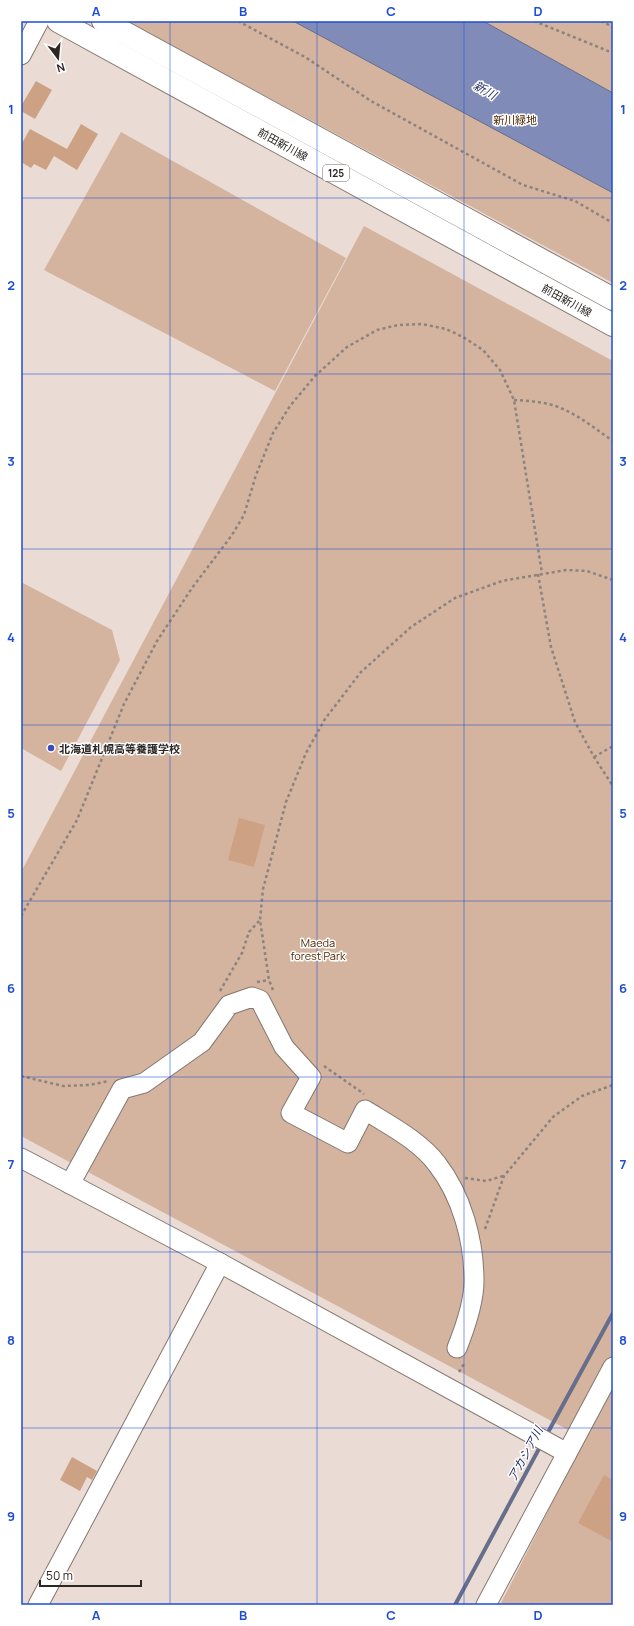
<svg xmlns="http://www.w3.org/2000/svg" width="634" height="1626" viewBox="0 0 634 1626" font-family="Manrope,'Noto Sans JP',sans-serif">
  <style>
    .green { fill: #d4b49e }
    .water { fill: #808cb7; stroke: #676e8b }
    .lines { fill: none; stroke-linecap: round; stroke-linejoin: round }
    .stream { stroke: #676e8b; stroke-width: 4 }
    .building { fill: #cda284 }
    .minor-casing { stroke: #847870; stroke-width: 21 }
    .major-casing { stroke: #847870; stroke-width: 24 }
    .path { stroke: #8d837e; stroke-width: 2.5; stroke-dasharray: 3 3; stroke-linecap: butt }
    .minor { stroke: #fff; stroke-width: 19 }
    .major { stroke: #fff; stroke-width: 22 }
    .grid { fill: none; stroke: #1d4ed8; stroke-width: 1; stroke-opacity: 0.55 }
    .poi-dot { fill: #3c4bbe; stroke: #fff; stroke-width: 1.5 }
    .labels { text-anchor: middle; dominant-baseline: central; stroke-width: 3; stroke-linejoin: round; paint-order: stroke }
    .shield { fill: #fff; stroke: #6b6866; stroke-width: 1 }
    .shield-label { font-size: 10px; font-weight: bold; fill: #2c2724 }
    .park-label { font-size: 11px; fill: #4f2702; stroke: #fff }
    .street-label { font-size: 11px; fill: #2c2724; stroke: #fff }
    .poi-label { font-size: 11px; font-weight: bold; fill: #2c2724; stroke: #fff; text-anchor: start }
    .water-label { font-size: 12px; font-style: italic; fill: #253066; stroke: #fff }
    .neatline { fill: none; stroke: #1d4ed8; stroke-width: 1.5 }
    .grid-label { font-size: 13px; text-anchor: middle; font-weight: bold; fill: #1d4ed8 }
  </style>
  <rect width="100%" height="100%" fill="#eadcd4"/>
  <g class="green">
    <path d="M126,21H613V283Z"/>
    <path d="M121,132L346,258L275,391L44,270Z"/>
    <path d="M364,226L613,361V1605H500L585,1439L21,1136V872Z"/>
    <path d="M21,582L112,630L120,660L61,771L21,748Z"/>
  </g>
  <path class="water" d="M293,21H483L613,93V193Z"/>
  <g class="lines">
    <g class="stream">
      <path d="M546,1436L613,1313"/>
      <path d="M455,1605L541,1445"/>
    </g>
  </g>
  <g class="building">
    <path d="M36,81L52,90L35,119L21,111V106Z"/>
    <path d="M81,124L98,134L77,170L54,156L46,170L34,164L31,168L21,162V145L30,129L67,149Z"/>
    <path d="M239,818L265,825L254,867L228,860Z"/>
    <path d="M72,1457L97,1471L92,1480L87,1477L80,1491L60,1480Z"/>
    <path d="M604,1475L613,1480V1542L578,1523Z"/>
  </g>
  <g class="lines">
    <g class="minor-casing">
      <g id="minor">
        <path d="M21,55L39,21"/>
        <path d="M21,1158L220,1263L567,1453"/>
        <path d="M70,1184L122,1089L144,1083L202,1042L229,1005L252,997L260,1000L284,1047L311,1077L291,1113L348,1143L365,1110C389,1125 420,1141 437,1164C462,1196 474,1241 474,1281C474,1303 465,1328 457,1348"/>
        <path d="M38,1605L220,1263"/>
        <path d="M486,1605L613,1367"/>
      </g>
    </g>
    <g class="major-casing">
      <g id="major">
        <path d="M58,21L613,325"/>
        <path d="M103,21L613,299"/>
      </g>
    </g>
    <g class="path">
      <path d="M238,21L305,57L371,101L523,185L575,201L613,223"/>
      <path d="M534,21L613,53"/>
      <path d="M601,21L613,27"/>
      <path d="M514,400C531,401 548,402 563,409C581,417 597,430 613,441"/>
      <path d="M538,574L551,647L575,722L594,757L613,786"/>
      <path d="M594,757L613,746"/>
      <path d="M21,916L77,820L124,704L157,641L192,588L232,535L244,515L256,475L273,433L290,406L315,376L347,347L377,330L398,325L422,324L446,329L463,337L483,350L500,370L514,400L542,573"/>
      <path d="M257,982L269,980"/>
      <path d="M273,990L269,980L260,920L263,889L286,802L306,753L325,719L361,672L411,627L455,598L502,581L567,570L587,571L613,580"/>
      <path d="M220,991L242,953L249,932L260,920"/>
      <path d="M324,1066L364,1094"/>
      <path d="M21,1076L63,1086L89,1085L109,1081"/>
      <path d="M465,1178L486,1181L503,1176"/>
      <path d="M485,1229L504,1176L553,1117L582,1096L613,1085"/>
      <path d="M459,1372L465,1362"/>
    </g>
    <use href="#minor" class="minor"/>
    <use href="#major" class="major"/>
  </g>
  <path class="grid" d="M170,21V1605M317,21V1605M464,21V1605M21,198H613M21,374H613M21,549H613M21,725H613M21,901H613M21,1077H613M21,1252H613M21,1428H613"/>
  <circle class="poi-dot" cx="51" cy="748" r="4"/>
  <g class="labels">
    <rect class="shield" x="323" y="165" width="26" height="16" rx="3"/>
    <g class="shield-label">
      <text x="336" y="173">125</text>
    </g>
    <g class="park-label">
      <text x="515" y="119">新川緑地</text>
      <text x="318" y="942">Maeda<tspan x="318" dy="13">forest Park</tspan></text>
    </g>
    <g class="street-label">
      <text transform="translate(283 144) rotate(29)">前田新川線</text>
      <text transform="translate(567 300) rotate(29)">前田新川線</text>
    </g>
    <g class="poi-label">
      <text x="59" y="748">北海道札幌高等養護学校</text>
    </g>
    <g class="water-label">
      <text transform="translate(485 90) rotate(29)">新川</text>
      <text transform="translate(525 1454) rotate(-62)">アカシア川</text>
    </g>
  </g>
  <rect width="634" height="1626" fill="none" stroke="#ffffff" stroke-width="44"/>
  <g transform="translate(58 58) rotate(164)" stroke="#ffffff" stroke-width="3" paint-order="stroke">
  <path d="M0-3L7 15L0 10L-7 15Z" fill="#2c2724"/>
  <text y="-6" font-size="11" font-weight="bold" text-anchor="middle" fill="#2c2724">N</text>
  </g>
  <path d="M40 1580v6h101v-6" fill="none" stroke="#2c2724" stroke-width="2"/>
  <text x="46" y="1580" font-size="12" fill="#2c2724" stroke="#ffffff" stroke-width="3" paint-order="stroke">50 m</text>
  <rect x="22" y="22" width="590" height="1582" class="neatline"/>
  <g class="grid-label">
    <text x="96" y="16">A</text>
    <text x="243" y="16">B</text>
    <text x="391" y="16">C</text>
    <text x="538" y="16">D</text>
    <text x="11" y="114">1</text>
    <text x="623" y="114">1</text>
    <text x="11" y="290">2</text>
    <text x="623" y="290">2</text>
    <text x="11" y="466">3</text>
    <text x="623" y="466">3</text>
    <text x="11" y="642">4</text>
    <text x="623" y="642">4</text>
    <text x="11" y="818">5</text>
    <text x="623" y="818">5</text>
    <text x="11" y="993">6</text>
    <text x="623" y="993">6</text>
    <text x="11" y="1169">7</text>
    <text x="623" y="1169">7</text>
    <text x="11" y="1345">8</text>
    <text x="623" y="1345">8</text>
    <text x="11" y="1521">9</text>
    <text x="623" y="1521">9</text>
    <text x="96" y="1620">A</text>
    <text x="243" y="1620">B</text>
    <text x="391" y="1620">C</text>
    <text x="538" y="1620">D</text>
  </g>
</svg>
